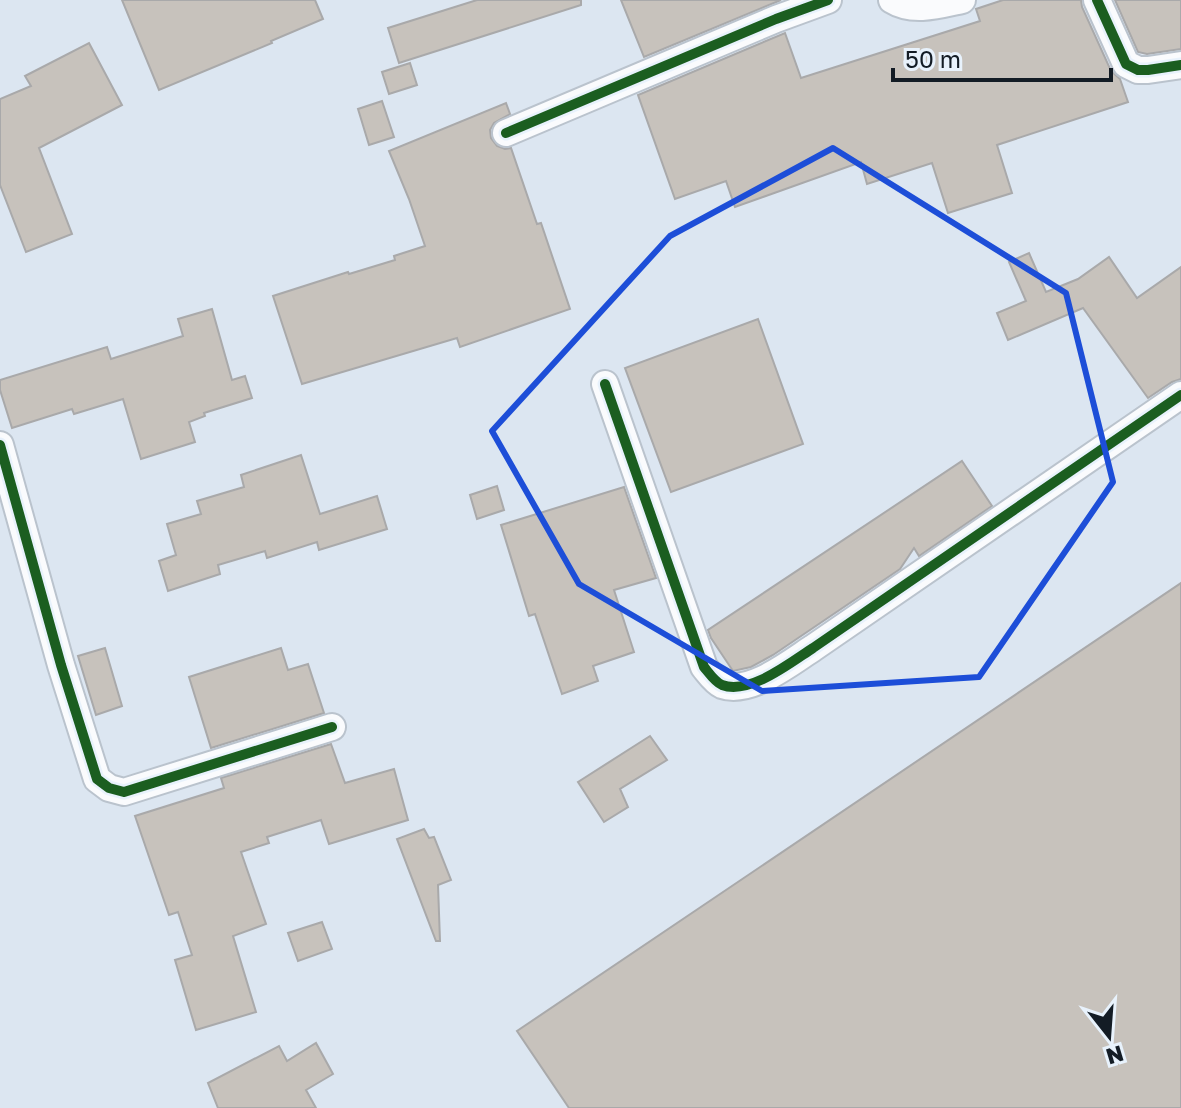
<svg xmlns="http://www.w3.org/2000/svg" width="1181" height="1108" viewBox="0 0 1181 1108" font-family="'Golos Text',sans-serif">
  <style>
    .building { fill: #c7c2bc; stroke: #a9a9aa; stroke-width: 2 }
    .lines { fill: none; stroke-linecap: round; stroke-linejoin: round }
    .street-casing { stroke: #bac3cd; stroke-width: 30 }
    .street { stroke: #fafbfd; stroke-width: 26 }
    .cycleway-casing { stroke: #e8f2fc; stroke-width: 15 }
    .cycleway { stroke: #1b5e20; stroke-width: 10 }
    .marked { fill: none; stroke: #1d4ed8; stroke-width: 6; stroke-linejoin: round }
  </style>
  <rect width="100%" height="100%" fill="#dce6f1"/>
  <g class="building">
    <path d="M122,0H315L323,19L271,41L272,43L159,90Z"/>
    <path d="M477,0H581V5L399,63L388,28Z"/>
    <path d="M621,0H781L644,57Z"/>
    <path d="M1003,0H1081L1082,7L1111,71L1120,79L1128,102L997,145L1012,193L948,213L932,163L867,184L861,162L735,207L726,181L675,199L638,95L785,33L801,78L980,21L976,9Z"/>
    <path d="M1115,0H1181V49L1147,54L1138,52Z"/>
    <path d="M89,43L122,105L39,148L72,234L26,252L0,185V99L31,86L25,76Z"/>
    <path d="M410,63L417,85L389,94L382,72Z"/>
    <path d="M382,101L394,137L369,145L358,109Z"/>
    <path d="M506,103L510,114L494,123L490,130L491,138L497,146L505,149L511,148L537,224L541,223L570,309L460,347L457,338L302,384L273,296L348,272L349,274L395,260L394,256L425,246L409,199L389,151Z"/>
    <path d="M1029,253L1046,292L1078,279L1109,257L1137,298L1181,267V379L1172,382L1148,398L1083,308L1008,340L997,313L1026,301L1009,262Z"/>
    <path d="M212,309L232,380L245,376L252,398L204,413L205,416L189,422L195,442L141,459L123,399L74,414L72,409L12,428L0,390V380L107,347L111,359L183,336L178,319Z"/>
    <path d="M758,319L803,444L671,492L625,368Z"/>
    <path d="M301,455L320,514L377,496L387,529L319,550L317,542L267,558L265,551L218,565L220,574L168,591L159,561L176,555L167,524L201,514L197,501L244,487L241,475Z"/>
    <path d="M962,461L992,506L919,556L914,548L900,569L773,655L751,667L733,671L711,638L708,630Z"/>
    <path d="M497,486L504,510L477,519L470,495Z"/>
    <path d="M624,487L656,578L614,590L634,652L593,666L598,681L562,694L535,614L529,616L501,525Z"/>
    <path d="M1181,583V1108H569L517,1031Z"/>
    <path d="M105,648L122,706L96,715L78,656Z"/>
    <path d="M281,648L288,670L308,664L324,713L211,748L189,677Z"/>
    <path d="M650,736L667,760L620,789L628,807L604,822L578,782Z"/>
    <path d="M331,744L345,783L394,769L408,820L329,844L321,820L267,837L269,843L241,852L266,924L233,936L256,1012L196,1030L175,960L192,955L178,912L169,915L135,816L224,788L221,778Z"/>
    <path d="M424,829L429,838L434,837L451,880L438,885L440,941H436L397,839Z"/>
    <path d="M322,922L332,949L298,961L288,933Z"/>
    <path d="M316,1043L333,1074L306,1090L316,1108H218L208,1083L279,1046L287,1061Z"/>
  </g>
  <g class="lines">
    <g class="street-casing">
      <g id="street">
        <path d="M892,0C913,13 939,5 962,0"/>
        <path d="M1097,0L1126,64L1138,70H1148L1181,65"/>
        <path d="M506,133L776,19L828,0"/>
        <path d="M605,384L704,667C709,673 715,682 722,685C750,695 790,663 813,648L1181,395"/>
        <path d="M0,445L61,665L97,779L109,788L124,792L332,727"/>
      </g>
    </g>
    <use href="#street" class="street"/>
    <g class="cycleway-casing">
      <g id="cycleway">
        <path d="M1097,0L1126,64L1138,70H1148L1181,65"/>
        <path d="M506,133L776,19L828,0"/>
        <path d="M605,384L704,667C709,673 715,682 722,685C750,695 790,663 813,648L1181,395"/>
        <path d="M0,445L61,665L97,779L109,788L124,792L332,727"/>
      </g>
    </g>
    <use href="#cycleway" class="cycleway"/>
  </g>
  <path class="marked" d="M833,148L1066,293L1113,482L979,677L762,691L579,584L492,431L670,236Z"/>
  <g transform="translate(1109 1036) rotate(163)" stroke="#e8f2fc" stroke-width="6" paint-order="stroke">
  <path d="M0-6L14 30L0 20L-14 30Z" fill="#131c25"/>
  <text y="-12" font-size="22" font-weight="bold" text-anchor="middle" fill="#131c25">N</text>
  </g>
  <path d="M893 68v12h218v-12" fill="none" stroke="#131c25" stroke-width="4"/>
  <text x="905" y="68" font-size="24" fill="#131c25" stroke="#e8f2fc" stroke-width="6" paint-order="stroke">50 m</text>
</svg>
